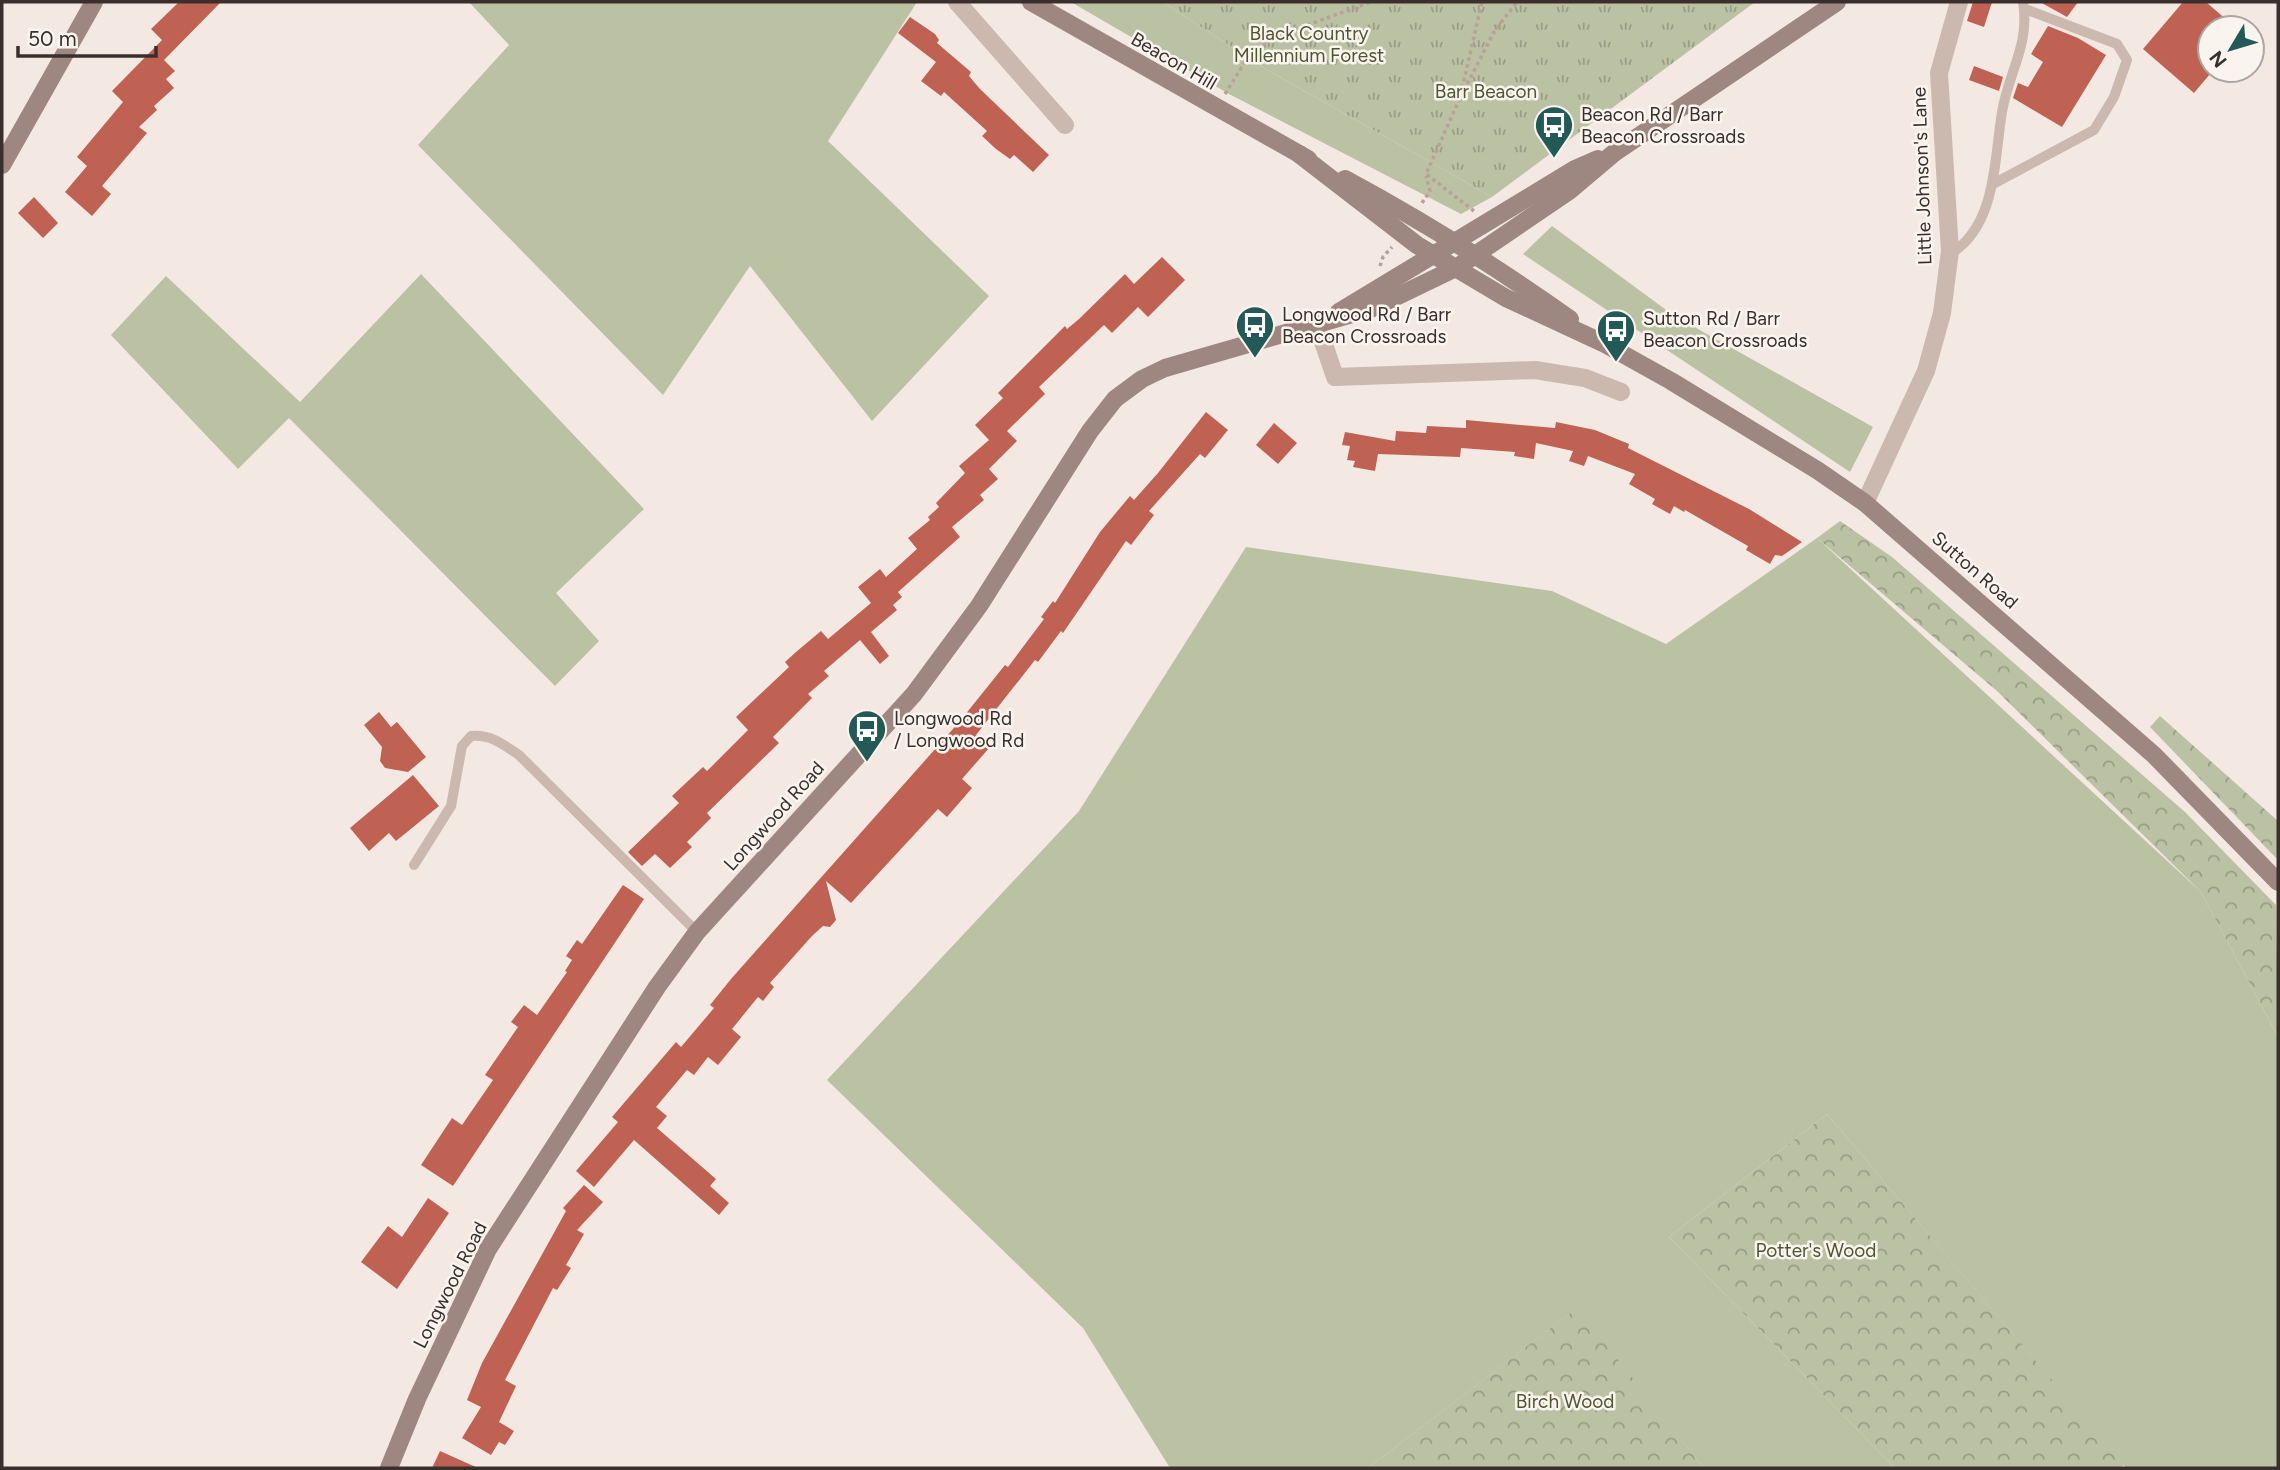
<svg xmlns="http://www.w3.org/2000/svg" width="2280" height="1470" viewBox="0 0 2280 1470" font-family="Figtree,sans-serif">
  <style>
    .grass { fill: #bbc1a3 }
    .forest { fill: url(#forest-crowns) }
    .park { fill: url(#park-tufts) }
    .building { fill: #bf6254 }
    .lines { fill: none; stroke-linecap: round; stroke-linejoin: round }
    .path { stroke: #b6a298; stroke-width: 3.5; stroke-dasharray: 3.5 3.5; stroke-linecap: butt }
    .lane { stroke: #cbb8ae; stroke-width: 10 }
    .street { stroke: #cbb8ae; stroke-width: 18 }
    .secondary { stroke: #9e8780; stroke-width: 18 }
    .labels { text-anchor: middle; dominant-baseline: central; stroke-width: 5; stroke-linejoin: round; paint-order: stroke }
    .park-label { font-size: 19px; fill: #4d5731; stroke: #faf4ef }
    .street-label { font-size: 19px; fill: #3a2f2c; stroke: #faf4ef }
    .poi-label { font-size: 19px; fill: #3a2f2c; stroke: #faf4ef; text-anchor: start }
  </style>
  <defs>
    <pattern id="forest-crowns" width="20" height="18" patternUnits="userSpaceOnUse" patternTransform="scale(1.75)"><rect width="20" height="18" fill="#bbc1a3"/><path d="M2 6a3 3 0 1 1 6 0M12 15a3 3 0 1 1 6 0" fill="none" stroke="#999d85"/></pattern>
    <pattern id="park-tufts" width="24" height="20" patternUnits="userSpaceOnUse" patternTransform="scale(1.75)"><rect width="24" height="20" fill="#bbc1a3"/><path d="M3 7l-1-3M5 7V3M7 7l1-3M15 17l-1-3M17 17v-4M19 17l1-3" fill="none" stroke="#999d85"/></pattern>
  </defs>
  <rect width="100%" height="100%" fill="#f3e9e2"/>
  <g class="grass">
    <path d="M469,2H917L828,141L989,296L872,421L750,266L663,395L418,145L509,45Z"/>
    <path d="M1071,2H1163L1264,68L1492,197L1461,214L1229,94Z"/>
    <path d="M1552,226L1673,315L1873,427L1850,472L1523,254Z"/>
    <path d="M421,274L644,509L556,593L599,641L555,686L289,418L238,469L111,335L166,276L300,402Z"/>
    <path d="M1817,538L2201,892L2278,1037V1468H2126L1827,1114L1669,1237L1895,1468H1704L1576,1309L1368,1468H1170L1083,1328L827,1080L1079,811L1246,547L1552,591L1666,644Z"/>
  </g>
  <g class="forest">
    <path d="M1840,521L1892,557L2185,812L2276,905L2278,1037L2201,892L1997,691L1817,538Z"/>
    <path d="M2160,716L2278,821V860L2150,727Z"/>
    <path d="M1827,1114L2124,1465L2120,1468H1895L1669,1237Z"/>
    <path d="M1577,1308L1704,1468H1368Z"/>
  </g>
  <path class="park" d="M1163,2H1755L1492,197L1264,68Z"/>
  <g class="building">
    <path d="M179,2H221L164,60L175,71L166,79L174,88L154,106L157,110L139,127L147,133L102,186L111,194L92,216L65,192L87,166L77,157L123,102L112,91L162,40L151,29Z"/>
    <path d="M1973,2H1992L1984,27L1967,21Z"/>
    <path d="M2040,2H2078L2067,17Z"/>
    <path d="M2183,2H2206L2236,28H2210V74L2194,93L2143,49Z"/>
    <path d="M910,17L935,34L939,40L937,43L971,72L969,76L980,89L1049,155L1033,172L1014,155L1010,159L996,149L982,136L987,131L944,92L941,96L921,81L936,62L898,33Z"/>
    <path d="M2048,26L2078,38L2106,55L2062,127L2013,98L2018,83L2028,87L2043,62L2031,54Z"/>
    <path d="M1974,66L2003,77L1999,91L1969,80Z"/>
    <path d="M34,197L58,223L43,238L18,213Z"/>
    <path d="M1162,257L1185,280L1148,317L1138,307L1112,333L1104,325L1039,387L1045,394L1007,431L1017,441L989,469L998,479L980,495L984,500L952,527L960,537L898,592L902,597L893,605L897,610L871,632L889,656L880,664L860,640L824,671L829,676L808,694L812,698L773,737L779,743L707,813L711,818L687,842L692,847L670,868L655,854L642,866L628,852L679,803L672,796L703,767L707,771L748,730L736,717L789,667L785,662L796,652L821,631L828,639L871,603L858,587L880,569L886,577L917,549L908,538L930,520L928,517L939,507L936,503L965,473L959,466L989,440L975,425L1003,398L998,393L1065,326L1067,329L1079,319L1125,274L1134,284Z"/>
    <path d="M1206,412L1228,430L1205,458L1200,454L1149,511L1154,515L1131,545L1126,541L1063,633L1061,631L1038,662L1035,660L976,735L990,747L962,779L972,788L947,817L938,809L851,903L826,881L836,920L830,927L823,926L812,936L770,983L774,987L763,1001L758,997L732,1029L741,1037L718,1065L708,1057L694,1075L687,1070L656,1107L667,1116L657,1128L716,1179L710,1186L729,1203L719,1215L634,1140L594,1187L576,1171L618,1122L612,1117L676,1042L681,1047L714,1008L710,1005L731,979L960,721L1005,665L1008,667L1044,619L1041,617L1053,601L1055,603L1100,532L1130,496L1134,500L1158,473Z"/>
    <path d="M1466,420L1555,428L1556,422L1595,430L1629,444L1628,448L1749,509L1802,542L1782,556L1775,555L1770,564L1746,550L1748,546L1685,510L1684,512L1674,506L1670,514L1652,504L1655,499L1629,484L1635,474L1588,456L1584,466L1569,461L1573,451L1536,443L1534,459L1514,456L1515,452L1461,448L1460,457L1378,454L1375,471L1353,467L1355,461L1347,460L1350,446L1342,445L1345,432L1395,441L1396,431L1426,433L1427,426L1466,428Z"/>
    <path d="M1274,423L1297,443L1278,464L1256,445Z"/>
    <path d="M379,712L391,727L397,722L426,757L408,772L385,768L380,761L382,747L364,725Z"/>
    <path d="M413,775L439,806L396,841L389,833L369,851L350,828Z"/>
    <path d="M623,885L644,899L453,1186L421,1165L452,1118L462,1125L493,1080L485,1075L518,1027L511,1022L524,1005L537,1015L567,972L565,971L572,960L566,956L577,940L582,944Z"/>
    <path d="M584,1185L603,1202L577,1230L584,1234L566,1265L571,1268L557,1290L553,1288L505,1380L516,1386L499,1422L514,1431L505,1445L499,1442L491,1455L462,1438L481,1407L467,1400L482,1363L566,1211L563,1208Z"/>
    <path d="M428,1198L449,1213L397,1289L361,1262L388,1226L402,1237Z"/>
    <path d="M440,1451L478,1468H432Z"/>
  </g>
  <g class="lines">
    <g class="path">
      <path d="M1464,90L1495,30L1517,2"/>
      <path d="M1225,94L1250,54L1269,39L1371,2"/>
      <path d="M1422,203L1430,191L1426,176"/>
      <path d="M1474,211L1426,174L1460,98L1482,2"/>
      <path d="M1380,266L1383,257L1392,247"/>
    </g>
    <g class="lane">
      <path d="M1993,184L2094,130L2114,97L2127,60L2117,44L2025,9"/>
      <path d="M1950,254C1997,226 1994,159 2002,112C2009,71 2030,45 2023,2"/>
      <path d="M414,865L451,806L462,746L471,736C490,734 503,744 519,755L697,932"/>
    </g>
    <g class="street">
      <path d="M957,2L1065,125"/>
      <path d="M1317,324L1335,377L1535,370L1585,378L1621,392"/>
      <path d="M1865,503L1926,371L1942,313L1950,251L1939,73L1959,2"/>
    </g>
    <g class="secondary">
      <path d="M1031,2L1308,159"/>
      <path d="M1299,154L1417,245L1506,298L1603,343L1671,381L1817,470L1865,503L2154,755L2278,882"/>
      <path d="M2,165L94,2"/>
      <path d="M1345,179C1423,221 1498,268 1570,319"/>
      <path d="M1339,312L1575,169L1598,159"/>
      <path d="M389,1468L417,1399L488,1249L657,987L697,932L914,694L979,606L1090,431L1115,399L1142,379L1165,368L1373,308L1456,268L1569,191L1614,153L1837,2"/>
    </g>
  </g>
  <defs>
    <g id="bus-pin" transform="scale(2.0125)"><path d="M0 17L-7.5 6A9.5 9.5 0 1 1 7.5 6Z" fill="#235957" stroke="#faf4ef"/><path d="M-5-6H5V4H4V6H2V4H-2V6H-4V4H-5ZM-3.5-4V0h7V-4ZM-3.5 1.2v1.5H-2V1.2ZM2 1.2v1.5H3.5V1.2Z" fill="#fff"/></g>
  </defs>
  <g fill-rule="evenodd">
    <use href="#bus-pin" x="1554" y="125"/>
    <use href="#bus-pin" x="1255" y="325"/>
    <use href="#bus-pin" x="1616" y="329"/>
    <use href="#bus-pin" x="867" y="729"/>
  </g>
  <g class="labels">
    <g class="park-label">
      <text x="1309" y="33">Black Country<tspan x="1309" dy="22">Millennium Forest</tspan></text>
      <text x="1486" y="91">Barr Beacon</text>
      <text x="1816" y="1250">Potter's Wood</text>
      <text x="1565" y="1401">Birch Wood</text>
    </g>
    <g class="street-label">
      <text transform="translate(1174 61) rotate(30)">Beacon Hill</text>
      <text transform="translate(1922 176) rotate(-92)">Little Johnson's Lane</text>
      <text transform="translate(1975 570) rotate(41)">Sutton Road</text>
      <text transform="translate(774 816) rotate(-48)">Longwood Road</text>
      <text transform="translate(450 1285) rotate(-63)">Longwood Road</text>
    </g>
    <g class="poi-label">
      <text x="1581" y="114">Beacon Rd / Barr<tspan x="1581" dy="22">Beacon Crossroads</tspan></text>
      <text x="1282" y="314">Longwood Rd / Barr<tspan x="1282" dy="22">Beacon Crossroads</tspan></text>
      <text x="1643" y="318">Sutton Rd / Barr<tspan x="1643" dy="22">Beacon Crossroads</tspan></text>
      <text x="894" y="718">Longwood Rd<tspan x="894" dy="22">/ Longwood Rd</tspan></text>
    </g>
  </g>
  <rect width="2280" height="1470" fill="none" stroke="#3a2f2c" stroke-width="7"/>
  <g transform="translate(2231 49) rotate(232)"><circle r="33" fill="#faf4ef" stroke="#ada5a1" stroke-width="2"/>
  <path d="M0-5L12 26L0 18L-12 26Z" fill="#235957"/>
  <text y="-10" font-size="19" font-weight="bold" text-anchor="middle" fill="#3a2f2c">N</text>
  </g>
  <path d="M18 46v10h138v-10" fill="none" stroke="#3a2f2c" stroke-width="3.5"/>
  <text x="28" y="46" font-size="21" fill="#3a2f2c" stroke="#faf4ef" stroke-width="5" paint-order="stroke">50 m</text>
</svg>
